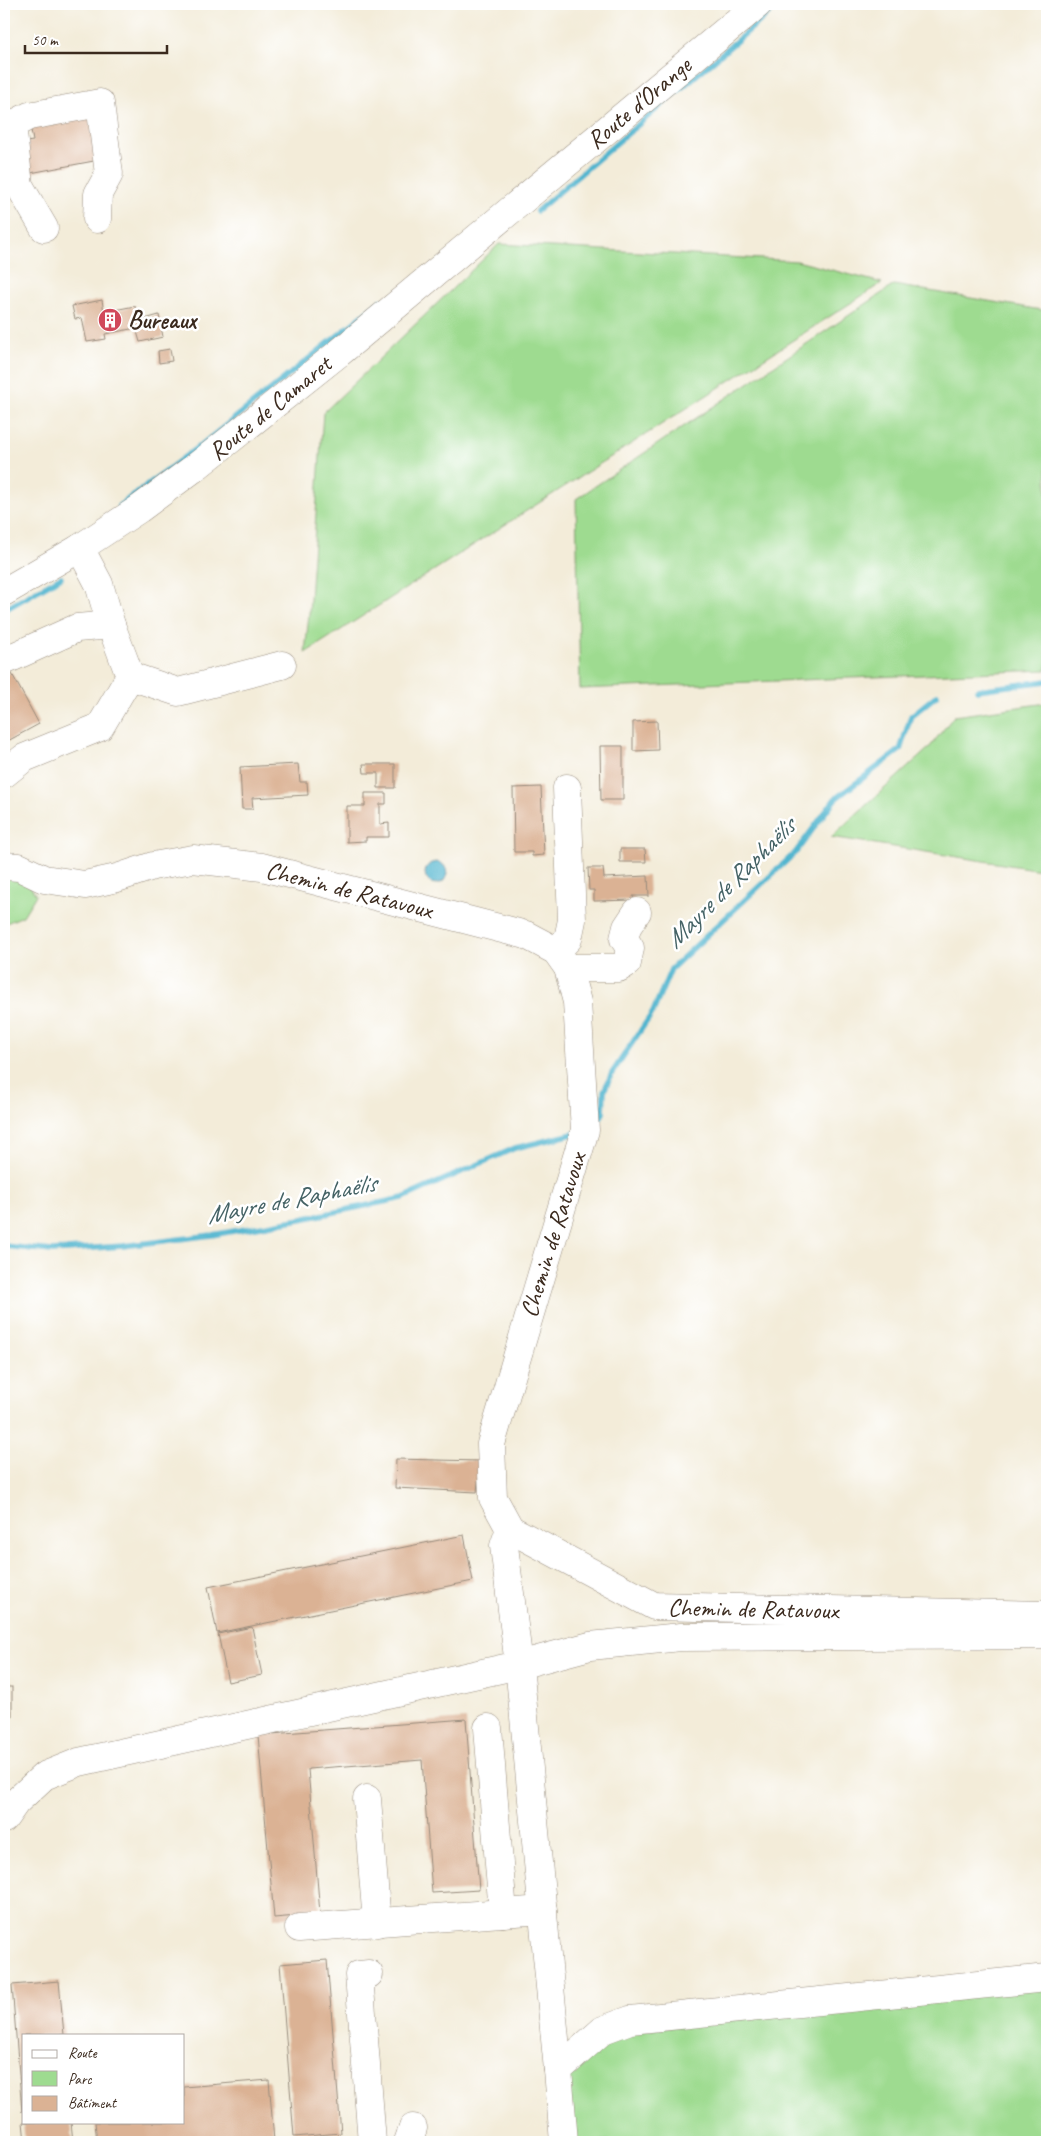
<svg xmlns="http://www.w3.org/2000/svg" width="1051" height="2146" viewBox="0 0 1051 2146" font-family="Caveat,sans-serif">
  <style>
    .green { fill: #9edb90; stroke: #6c8257 }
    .water { fill: #51b5cf; stroke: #467076 }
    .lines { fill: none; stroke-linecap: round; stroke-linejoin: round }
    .stream { stroke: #51b5cf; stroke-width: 5.5 }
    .building { fill: #dbb294 }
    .minor-casing { stroke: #978b7c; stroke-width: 29 }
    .major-casing { stroke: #978b7c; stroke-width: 29 }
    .minor { stroke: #fff; stroke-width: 28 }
    .major { stroke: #fff; stroke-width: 28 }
    .labels { text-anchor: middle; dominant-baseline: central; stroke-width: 5; stroke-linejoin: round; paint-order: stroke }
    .street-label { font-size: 25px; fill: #3b2a1e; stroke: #fff }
    .poi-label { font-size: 25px; font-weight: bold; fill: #3b2a1e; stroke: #fff; text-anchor: start }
    .water-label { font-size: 26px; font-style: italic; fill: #446265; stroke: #fff }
  </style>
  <rect width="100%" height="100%" fill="#fff"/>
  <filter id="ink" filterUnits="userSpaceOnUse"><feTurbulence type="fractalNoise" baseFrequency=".02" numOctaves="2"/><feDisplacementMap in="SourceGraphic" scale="10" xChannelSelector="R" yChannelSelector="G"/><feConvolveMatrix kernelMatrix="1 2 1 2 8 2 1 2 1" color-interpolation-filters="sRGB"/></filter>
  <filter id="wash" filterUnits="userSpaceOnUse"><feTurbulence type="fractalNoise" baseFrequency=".0096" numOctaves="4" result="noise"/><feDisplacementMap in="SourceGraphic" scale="20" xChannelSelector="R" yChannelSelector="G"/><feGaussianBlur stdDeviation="1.12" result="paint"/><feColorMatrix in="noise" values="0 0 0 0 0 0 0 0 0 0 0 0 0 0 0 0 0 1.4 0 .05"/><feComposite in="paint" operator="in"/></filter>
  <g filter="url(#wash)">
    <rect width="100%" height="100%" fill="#f3ecd9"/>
    <g class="green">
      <path d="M499,244L797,261L882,283L305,653L309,614L323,413Z"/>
      <path d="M894,285L1047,311V670L580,689L576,499Z"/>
      <path d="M1047,703V871L831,837L929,748L954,716Z"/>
      <path d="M4,874L24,877L36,895L23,916L4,924Z"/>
      <path d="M1047,1985V2142H573L567,2081L586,2055L614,2033Z"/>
    </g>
    <circle class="water" cx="436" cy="873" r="11"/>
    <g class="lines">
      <g class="stream">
        <path d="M537,211L780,4"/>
        <path d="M119,506L205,442L381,301"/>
        <path d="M4,610L61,577"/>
        <path d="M977,690L1047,681"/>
        <path d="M595,1126L603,1113L604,1091L612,1073L653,1012L671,969L796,852L835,799L900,750L911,716L937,695"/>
        <path d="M4,1246L52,1251L123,1246L212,1235L306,1218L403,1198L515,1148L573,1134"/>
      </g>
    </g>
    <g id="blocks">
      <g class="building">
        <path d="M89,112L99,160L25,174L19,143L33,141L30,124Z"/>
        <path d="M102,300L104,312L135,306L138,321L159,315L163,337L140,342L136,328L105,334L106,339L87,342L82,318L75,319L72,306Z"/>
        <path d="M170,349L172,361L159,363L158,351Z"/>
        <path d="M11,672L39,724L4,743V676Z"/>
        <path d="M657,721L658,750L633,751V722Z"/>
        <path d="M600,746H623V800H601Z"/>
        <path d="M298,764L300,782H307L308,795L252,798L253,809H242L240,767Z"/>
        <path d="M363,764H395V788H378V773H364Z"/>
        <path d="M541,787L544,855L532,856V852H514L513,788Z"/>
        <path d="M365,793H386V804H380V824L389,823V837H366V841L347,842V806H365Z"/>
        <path d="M620,849H645L646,862H620Z"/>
        <path d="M588,868H603L604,878L648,876L649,896H633L634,900L594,901V890H589Z"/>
        <path d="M396,1459L480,1461L477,1492L395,1488Z"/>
        <path d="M464,1535L473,1581L217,1633L208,1587Z"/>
        <path d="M252,1627L262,1675L228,1682L218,1634Z"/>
        <rect x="4" y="1687" width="8" height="30"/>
        <path d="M466,1719L479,1890L432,1893L422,1760L308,1769L320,1914L274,1918L258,1735Z"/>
        <path d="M327,1960L341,2133L294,2137L280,1964Z"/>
        <path d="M59,1981L64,2035H24L22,2112L12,1985Z"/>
        <path d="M269,2080L274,2141L97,2142L95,2122H184V2087Z"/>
        <path d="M23,2122H71L73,2142H25Z"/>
      </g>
    </g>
  </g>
  <g filter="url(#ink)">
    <use href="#blocks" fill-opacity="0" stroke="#978b7c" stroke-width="1"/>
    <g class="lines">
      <g class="minor-casing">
        <g id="minor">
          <path d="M44,228L19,185L12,125L29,116L100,103L109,174L98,194L97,219"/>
          <path d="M4,661L77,628L111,625"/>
          <path d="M130,676L178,692L282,665"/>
          <path d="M4,774L24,758L100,727L130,676L111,625L99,584L80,548"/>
          <path d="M4,866L19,867L44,879L85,885L117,878L153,866L193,859L262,867L526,935L556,951L568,968L577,1002L585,1130L491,1444L493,1498L510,1529L654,1606L1047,1615"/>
          <path d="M556,951L568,939L572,920L567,788"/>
          <path d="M568,968H619L627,963L630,948L624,939L627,927L637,912"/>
          <path d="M488,1728L503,1913"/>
          <path d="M367,1799L377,1923"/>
          <path d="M4,1819L16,1802L44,1776L79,1762L519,1665L504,1546L510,1529"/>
          <path d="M299,1928L543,1910"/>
          <path d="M369,1974L359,1975L372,2142"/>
          <path d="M558,2070L519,1665L590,1646L681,1637L1047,1635"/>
          <path d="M408,2142L413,2128"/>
          <path d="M564,2142L558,2070L603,2030L630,2020L1047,1978"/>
        </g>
      </g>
      <g class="major-casing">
        <path id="major" d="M4,592L80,548L139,509L197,466L339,353L758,4"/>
      </g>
      <use href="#minor" class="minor"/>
      <use href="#major" class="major"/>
    </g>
  </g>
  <defs>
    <g id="building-disc" transform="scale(1.25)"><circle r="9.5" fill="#d1495b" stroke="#fff"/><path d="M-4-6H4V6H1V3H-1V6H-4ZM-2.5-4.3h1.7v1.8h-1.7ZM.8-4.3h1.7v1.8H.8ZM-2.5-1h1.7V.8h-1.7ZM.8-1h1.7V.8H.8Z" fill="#fff"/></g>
  </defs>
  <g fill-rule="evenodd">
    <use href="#building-disc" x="110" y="320"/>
  </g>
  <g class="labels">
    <g class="street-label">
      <text transform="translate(639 103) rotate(-40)">Route d'Orange</text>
      <text transform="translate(270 408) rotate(-39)">Route de Camaret</text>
      <text transform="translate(349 890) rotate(14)">Chemin de Ratavoux</text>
      <text transform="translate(553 1235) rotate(-73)">Chemin de Ratavoux</text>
      <text transform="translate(753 1609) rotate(1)">Chemin de Ratavoux</text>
    </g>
    <g class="poi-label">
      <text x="128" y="320">Bureaux</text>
    </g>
    <g class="water-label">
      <text transform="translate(730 883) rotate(-45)">Mayre de Raphaëlis</text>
      <text transform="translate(291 1199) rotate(-11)">Mayre de Raphaëlis</text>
    </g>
  </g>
  <rect width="1051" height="2146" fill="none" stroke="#fff" stroke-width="20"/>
  <rect x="22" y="2034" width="162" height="90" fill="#ffffff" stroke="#b1aaa5"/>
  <rect x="32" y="2050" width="25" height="8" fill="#ffffff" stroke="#b1aaa5"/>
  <text x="68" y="2058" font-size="15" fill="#3b2a1e">Route</text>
  <rect x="32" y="2071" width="25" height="15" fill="#9edb90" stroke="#b1aaa5"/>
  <text x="68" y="2084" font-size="15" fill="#3b2a1e">Parc</text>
  <rect x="32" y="2096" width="25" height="15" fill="#dbb294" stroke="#b1aaa5"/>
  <text x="68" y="2108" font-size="15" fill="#3b2a1e">Bâtiment</text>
  <path d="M25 45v8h142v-8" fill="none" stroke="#3b2a1e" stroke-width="2.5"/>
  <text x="32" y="45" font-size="15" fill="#3b2a1e" stroke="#ffffff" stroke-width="4" paint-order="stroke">50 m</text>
</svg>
